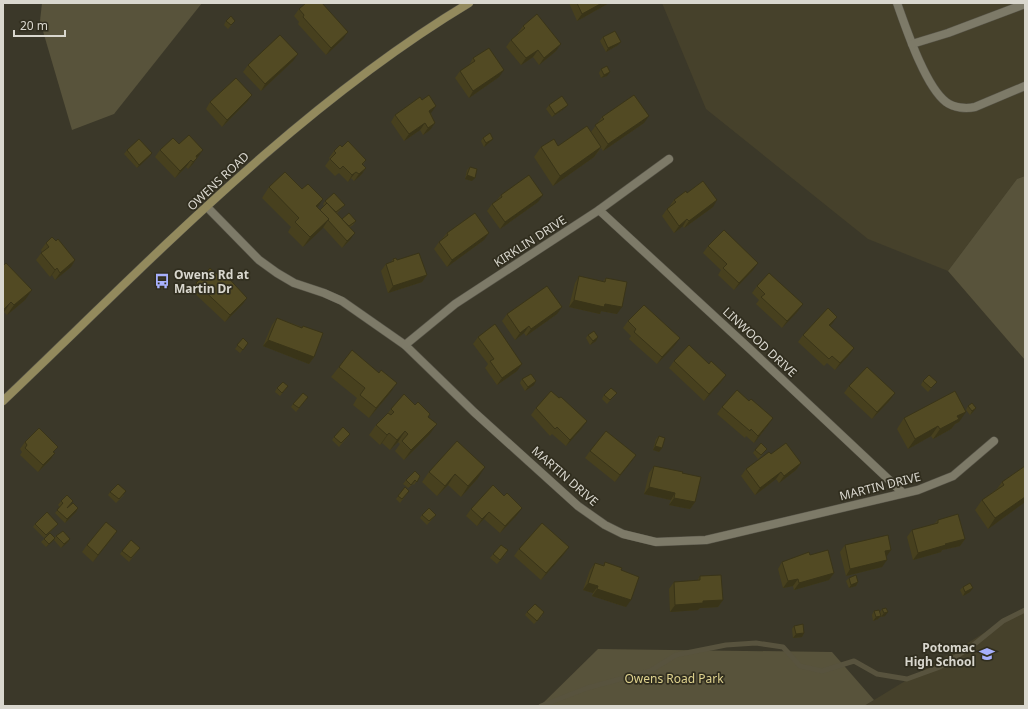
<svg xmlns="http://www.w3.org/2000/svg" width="1028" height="709" viewBox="0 0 1028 709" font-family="'Noto Sans',sans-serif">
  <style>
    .built { fill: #46412b }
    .green { fill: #58533b }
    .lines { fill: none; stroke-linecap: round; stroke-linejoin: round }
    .stream { stroke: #58533e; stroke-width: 5 }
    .lane-casing { stroke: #59564a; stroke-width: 9 }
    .street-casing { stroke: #59564a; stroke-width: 9 }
    .secondary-casing { stroke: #59564a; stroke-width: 9 }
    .lane { stroke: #7d7a68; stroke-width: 8 }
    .street { stroke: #7d7a68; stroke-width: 8 }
    .secondary { stroke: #938a5d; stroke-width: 8 }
    .wall { fill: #47401e }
    .shaded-wall { fill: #393418 }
    .building { fill: #524a23; stroke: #393418 }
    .labels { text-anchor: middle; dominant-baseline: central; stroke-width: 3.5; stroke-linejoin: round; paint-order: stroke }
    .street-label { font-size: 12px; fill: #d9d7ce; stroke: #312e1f }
    .poi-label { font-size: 12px; font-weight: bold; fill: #d9d7ce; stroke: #312e1f; text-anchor: start }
    .park-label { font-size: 12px; fill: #dfd28e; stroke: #312e1f }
  </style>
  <rect width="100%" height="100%" fill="#3b3829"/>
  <g class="built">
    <path d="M662,3H1025V176L1017,179L948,271L868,239L706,109Z"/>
    <path d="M1025,608V706H864L874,700Z"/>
  </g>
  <g class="green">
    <path d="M42,3H202L114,114L72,130L40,21Z"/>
    <path d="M1025,176V360L948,271L1017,179Z"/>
    <path d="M598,649L832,652L874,700L864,706H540Z"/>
  </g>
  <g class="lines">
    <path class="stream" d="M541,706L587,688L650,671L676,655L726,645L756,643L783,647L800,666L822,671L854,661L877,674L907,679L940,667L971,647L1003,621L1025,610"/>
    <g class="lane-casing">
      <g id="lane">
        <path d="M897,3C906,28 925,86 946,102C954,108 966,109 975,107L1025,86"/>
        <path d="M912,44L948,33L1025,4"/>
      </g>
    </g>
    <g class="street-casing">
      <g id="street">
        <path d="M207,207L259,260L277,273L294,283L324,293L342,301L405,345L474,412L578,506L605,525L623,534L656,542L706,540L918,490L953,476L994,441"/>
        <path d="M599,210L752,351L903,493"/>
        <path d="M405,345L455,304L599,210L669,159"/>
      </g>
    </g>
    <g class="secondary-casing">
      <path id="secondary" d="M3,401C149,262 296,107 469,3"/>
    </g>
    <use href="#lane" class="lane"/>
    <use href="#street" class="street"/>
    <use href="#secondary" class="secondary"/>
  </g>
  <g class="wall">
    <path d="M569,3H609L577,21Z"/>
    <path d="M299,9L343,39L326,55L298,24L299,22L294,16Z"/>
    <path d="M226,21H235L228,29L224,25Z"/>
    <path d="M523,26L556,51L539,65L533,57L521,65L506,47L511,40L519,34L518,33Z"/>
    <path d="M603,37L618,45L606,52L600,41Z"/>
    <path d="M473,58L499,77L469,98L455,78L460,71L469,65Z"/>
    <path d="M293,61L261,91L243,72L248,65Z"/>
    <path d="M601,69L607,76L601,78L599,73Z"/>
    <path d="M210,102H247L222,127L206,109Z"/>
    <path d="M549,105L565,108L552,117L546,109Z"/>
    <path d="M431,113L435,123L430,130L423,135L420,130L404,141L391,122L395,115Z"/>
    <path d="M602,117L644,123L603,151L601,148L594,157L553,186L534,157L541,147L558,146L591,132Z"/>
    <path d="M483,138L493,139L490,142L484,147L481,141Z"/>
    <path d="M179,144L198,157L192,165L188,169L186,167L175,178L155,157L160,150Z"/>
    <path d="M342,147L366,160L363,165L366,168L361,175L354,181L351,178L348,182L339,173L335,176L325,166L330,159L329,158L334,151Z"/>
    <path d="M127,150L152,153L149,157L137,168L124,154Z"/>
    <path d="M470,167L472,181L465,179L467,170Z"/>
    <path d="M269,187L302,189L320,210L324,206L323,204L325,201L342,208L337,213L342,219L356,221L353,225L350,227V240L342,248L323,227L303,247L288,232L291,227L262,198Z"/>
    <path d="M687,193L713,207L684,228L683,226L674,233L662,216L667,209L669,207L674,200Z"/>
    <path d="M501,195L538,202L500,229L487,211L492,204L497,200Z"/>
    <path d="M447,233L484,240L447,267L434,249L439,242L442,239Z"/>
    <path d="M56,241L75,260L71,267L55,280L52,275L50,277L36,260L42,252L41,250L46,243Z"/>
    <path d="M708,246L753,270L734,290L718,275L721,270L703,253Z"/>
    <path d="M393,259L397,260L427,275L422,282L388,293L381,271L386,264L391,262Z"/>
    <path d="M3,266L25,300L7,315L4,312L3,313Z"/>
    <path d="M579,276L603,281L606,278L617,314L601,311L600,314L569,307L575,283Z"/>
    <path d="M196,283L247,298L242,305L225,322L191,290Z"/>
    <path d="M757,286L798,311L782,328L756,304L759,300L752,293Z"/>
    <path d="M507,314H557L526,336L524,333L515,340L502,321Z"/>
    <path d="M277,318L302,327L303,326L314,357L309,364L263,346L272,325Z"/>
    <path d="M628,321L675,345L657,364L629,339L631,336L623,328Z"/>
    <path d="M832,324L830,326L849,355L835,370L827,363L824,366L798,342L803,335Z"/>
    <path d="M588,335L596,341L590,345L586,338Z"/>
    <path d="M478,337L517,371L497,385L485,368L488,364L473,344Z"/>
    <path d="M243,338L248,343L240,353L235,349Z"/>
    <path d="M674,361L726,375L721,382L704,401L669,368Z"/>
    <path d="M339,367L390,393L369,418L353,405L357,398L331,377Z"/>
    <path d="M522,379L534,385L525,391L520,383Z"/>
    <path d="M923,381L937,382L928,392L921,385Z"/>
    <path d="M288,386L280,396L275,392L277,388Z"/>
    <path d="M849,386L895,393L890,400L872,419L844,393Z"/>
    <path d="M617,393L607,404L602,399L604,395Z"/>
    <path d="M308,397L296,412L291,407L293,404Z"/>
    <path d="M968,406L976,408L973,412L970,415L966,410Z"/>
    <path d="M722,407L768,425L754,443L746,436L745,438L717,414Z"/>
    <path d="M536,408L582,428L566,446L552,434L550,436L531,415Z"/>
    <path d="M391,409L428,417L429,435L404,460L395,451L400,444L398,442L390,450L382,443L380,445L369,435L376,425L388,413Z"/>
    <path d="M904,418L959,422L955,424L951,429L933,439L931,436L908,449L897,429Z"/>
    <path d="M350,434L339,447L332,440L334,437Z"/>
    <path d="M659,436L662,448L659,452L653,450L656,439Z"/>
    <path d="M25,442L55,453L50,460L38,472L20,455L22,452L20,449Z"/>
    <path d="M755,450L764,453L758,459L753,453Z"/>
    <path d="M590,451L636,455L615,482L585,458Z"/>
    <path d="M801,463L796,470L779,483L776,479L755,495L741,476L746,469Z"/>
    <path d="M654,466L682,473L695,502L690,509L669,505L671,500L644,494L649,473Z"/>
    <path d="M429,472L478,478L461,497L448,485L437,496L422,482Z"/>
    <path d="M420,476L414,485L413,484L408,488L403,484L406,480Z"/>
    <path d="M1002,482L1025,502L988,529L975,510L982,500L997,489Z"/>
    <path d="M405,487L409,491L400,503L396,499Z"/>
    <path d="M110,492L124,495L116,503L108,495Z"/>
    <path d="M61,501L71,504L78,508L76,512L65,523L55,513L60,507L58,505Z"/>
    <path d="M471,509L517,515L500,533L484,519L477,526L466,516Z"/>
    <path d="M422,515H436L427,525L420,518Z"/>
    <path d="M938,520L965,539L960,546L942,550L941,552L913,560L907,537L912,530L934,524Z"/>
    <path d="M35,524L55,527L44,538L33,527Z"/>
    <path d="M117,531L112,538L93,562L82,552L87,545Z"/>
    <path d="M56,536L68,542L61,548L54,540Z"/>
    <path d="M55,538L53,541L46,547L41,542L44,539Z"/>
    <path d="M845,545L891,550L886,556L882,567L846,576L840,552Z"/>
    <path d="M569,547L564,554L541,580L514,556L519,549Z"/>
    <path d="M140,548L129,562L120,554L122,551Z"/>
    <path d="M493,554H506L497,564L490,558Z"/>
    <path d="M810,555L834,573L829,580L794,590L793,586L783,588L778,569L782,562Z"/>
    <path d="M605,562L621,570L626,607L592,596L593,593L583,590L590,570L595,563L603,565Z"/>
    <path d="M700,576L723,600L718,607L700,608L698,610L670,612L669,589L674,582L697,581Z"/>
    <path d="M849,578L858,582L856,586L849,588L846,581Z"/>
    <path d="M963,587L970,592L963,596L960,590Z"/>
    <path d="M882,609L885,616L881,617V616L878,619L873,621L872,615L874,611L880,612Z"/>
    <path d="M527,612L542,616L534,624L525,615Z"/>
    <path d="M794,626L804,633L802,637L793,638L792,629Z"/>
  </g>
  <g class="shaded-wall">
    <path d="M602,3H609L577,21L582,14Z"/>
    <path d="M348,32L343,39L326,55L331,48Z"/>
    <path d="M621,42L618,45L606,52L608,48Z"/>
    <path d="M561,44L556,51L539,65L544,58Z"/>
    <path d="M538,50L533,57L521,65L526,58Z"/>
    <path d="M298,54L293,61L261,91L265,84Z"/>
    <path d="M504,70L499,77L469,98L473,91Z"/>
    <path d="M610,72L607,76L601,78L604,75Z"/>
    <path d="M252,95L247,102L222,127L227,120Z"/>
    <path d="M568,105L565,108L552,117L555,114Z"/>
    <path d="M436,106L431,113L425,118L429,111Z"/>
    <path d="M649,116L644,123L603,151L608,144Z"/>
    <path d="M425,123L420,130L404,141L409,134Z"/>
    <path d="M435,123L430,130L423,135L428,128Z"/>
    <path d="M493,139L490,142L484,147L486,143Z"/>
    <path d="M601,147L594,157L553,186L560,176Z"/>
    <path d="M203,150L198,157L192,162L196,156Z"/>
    <path d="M152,153L149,157L137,168L139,165Z"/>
    <path d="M197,158L192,165L188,169L193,162Z"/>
    <path d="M191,160L186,167L175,178L180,171Z"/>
    <path d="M366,168L361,175L354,181L359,174Z"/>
    <path d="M356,172L351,178L348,182L352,175Z"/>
    <path d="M467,175L475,178L472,181L465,179Z"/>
    <path d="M543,195L538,202L500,229L505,222Z"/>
    <path d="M323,199L316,210V206Z"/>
    <path d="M717,200L713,207L684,228L689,221Z"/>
    <path d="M329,219L322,229L303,247L310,237Z"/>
    <path d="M687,219L683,226L674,233L679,226Z"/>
    <path d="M355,233L350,240L342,248L347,241Z"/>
    <path d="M489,233L484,240L447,267L452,260Z"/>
    <path d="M75,260L71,267L55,280L60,273Z"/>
    <path d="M758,263L753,270L734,290L739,283Z"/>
    <path d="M57,268L52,275L50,277L55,270Z"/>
    <path d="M427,275L422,282L388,293L393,286Z"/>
    <path d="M32,290L25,300L7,315L14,305Z"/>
    <path d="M247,298L242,305L225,322L230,315Z"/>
    <path d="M574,300L605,304L622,307L617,314L601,311L600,314L569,307Z"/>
    <path d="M11,302L4,312L3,313V310Z"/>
    <path d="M803,304L798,311L782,328L787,321Z"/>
    <path d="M562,307L557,314L526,336L531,329Z"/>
    <path d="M837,317L832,324L824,332L829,325Z"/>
    <path d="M529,326L524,333L515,340L520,333Z"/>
    <path d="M598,337L596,341L590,345L593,341Z"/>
    <path d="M680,338L675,345L657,364L662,357Z"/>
    <path d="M268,340L314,357L309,364L263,346Z"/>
    <path d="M854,348L849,355L835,370L840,363Z"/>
    <path d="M522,364L517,371L497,385L502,378Z"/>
    <path d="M726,375L721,382L704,401L709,394Z"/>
    <path d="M536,381L534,385L525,391L528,387Z"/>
    <path d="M397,383L390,393L369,418L376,408Z"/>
    <path d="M895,393L890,400L872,419L877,412Z"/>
    <path d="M976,408L973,412L970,415L972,411Z"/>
    <path d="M966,412L959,422L955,424L951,429L933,439L940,429L957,416Z"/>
    <path d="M773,418L768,425L754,443L758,436Z"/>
    <path d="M587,421L582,428L566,446L570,440Z"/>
    <path d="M437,424L429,435L404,460L411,450Z"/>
    <path d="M938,426L931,436L908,449L915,439Z"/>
    <path d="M405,431L398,442L390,450L397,440Z"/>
    <path d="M389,433L382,443L380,445L387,435Z"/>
    <path d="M655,446L662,448L659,452L653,450Z"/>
    <path d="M55,453L50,460L38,472L43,465Z"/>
    <path d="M636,455L631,462L615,482L620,475Z"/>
    <path d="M801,463L796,470L779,483L784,476Z"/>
    <path d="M485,467L478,478L461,497L468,486Z"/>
    <path d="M781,472L776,479L755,495L760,488Z"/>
    <path d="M455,474L448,485L437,496L445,486Z"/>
    <path d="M649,487L675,493L671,500L644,494Z"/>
    <path d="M1025,497V502L988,529L995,518Z"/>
    <path d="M674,498L695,502L690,509L669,505Z"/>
    <path d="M78,508L76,512L65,523L67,519Z"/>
    <path d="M522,508L517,515L500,533L505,526Z"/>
    <path d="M489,512L484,519L477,526L482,519Z"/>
    <path d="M117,531L112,538L93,562L98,555Z"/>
    <path d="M55,538L53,541L46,547Z"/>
    <path d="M70,539L68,542L61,548L64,544Z"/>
    <path d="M965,539L960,546L942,550L941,552L913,560L918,553L945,544Z"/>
    <path d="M569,547L564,554L541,580L546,573Z"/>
    <path d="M891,550L886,557L885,551Z"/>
    <path d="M887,560L882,567L846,576L850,569Z"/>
    <path d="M834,573L829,580L794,590L799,583Z"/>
    <path d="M798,579L793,586L783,588L788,581Z"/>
    <path d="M858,582L856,586L849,588L851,585Z"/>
    <path d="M588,583L598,586L593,593L583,590Z"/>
    <path d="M973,588L970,592L963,596L965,592Z"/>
    <path d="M597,589L631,600L626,607L592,596Z"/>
    <path d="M723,600L718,607L700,608L698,610L670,612L675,605L703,601Z"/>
    <path d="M888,612L885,616L881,617L884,613Z"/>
    <path d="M881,616L878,619L873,621L876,617Z"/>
    <path d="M804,633L802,637L793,638L796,634Z"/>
  </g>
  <g class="building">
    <path d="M306,3H322L348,32L331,48L303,17L304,15L299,9Z"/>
    <path d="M577,3H602L582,14Z"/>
    <path d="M537,14L561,44L544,58L538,50L526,58L511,40L525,28L523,26Z"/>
    <path d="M231,16L235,21L231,25L226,21Z"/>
    <path d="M615,31L621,42L608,48L603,37Z"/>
    <path d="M280,35L298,54L265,84L248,65Z"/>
    <path d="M489,48L504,70L473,91L460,71L475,61L473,58Z"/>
    <path d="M607,66L610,72L604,75L601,69Z"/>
    <path d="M236,78L252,95L227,120L210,102Z"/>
    <path d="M429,95L436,106L429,111L435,123L428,128L425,123L409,134L395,115L420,97L422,100Z"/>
    <path d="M634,95L649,116L608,144L595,125L604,119L602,117Z"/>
    <path d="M562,96L568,105L555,114L549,105Z"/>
    <path d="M587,126L601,147L560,176L541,147L554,139L558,146Z"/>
    <path d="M490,133L493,139L486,143L483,138Z"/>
    <path d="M189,135L203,150L196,156L197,158L193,162L191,160L180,171L160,150L173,138L179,144Z"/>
    <path d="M139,139L152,153L139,165L127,150Z"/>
    <path d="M348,141L366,160L362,164L366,168L359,174L356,172L352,175L343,166L340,169L330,159L336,153L334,151L340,145L342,147Z"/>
    <path d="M470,167L477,169L475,178L467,175Z"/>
    <path d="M285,172L302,189L308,184L323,199L316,206L329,219L310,237L295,222L299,218L269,187Z"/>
    <path d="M529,175L543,195L505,222L492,204L502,197L501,195Z"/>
    <path d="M703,181L717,200L689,221L687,219L679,226L667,209L676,202L674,200L686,191L687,193Z"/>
    <path d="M334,193L345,205L336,212L325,201Z"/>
    <path d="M327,203L355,233L347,241L328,220L329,219L320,210Z"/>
    <path d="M349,213L356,221L349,226L342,219Z"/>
    <path d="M475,213L489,233L452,260L439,242L448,235L447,233Z"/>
    <path d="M724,230L758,263L739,283L723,268L727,264L708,246Z"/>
    <path d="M52,237L56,241L58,239L75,260L60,273L57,268L55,270L41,253L49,247L46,243Z"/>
    <path d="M419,253L427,275L393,286L386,264L394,261L393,259L396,258L397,260Z"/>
    <path d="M6,263L32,290L14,305L11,302L3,310V266Z"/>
    <path d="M210,268L218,275L222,271L247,298L230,315L196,283Z"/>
    <path d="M769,273L803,304L787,321L761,297L765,294L757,286Z"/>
    <path d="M579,276L605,282L606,278L627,282L622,307L605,304L604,307L574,300Z"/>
    <path d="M547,286L562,307L531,329L529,326L520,333L507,314Z"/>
    <path d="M644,305L680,338L662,357L634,332L636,329L628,321Z"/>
    <path d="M828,308L837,317L829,325L854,348L840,363L832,356L829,359L803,335Z"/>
    <path d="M277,318L302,328L303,326L323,333L314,357L268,340Z"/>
    <path d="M495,324L522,364L502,378L490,361L494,359L478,337Z"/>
    <path d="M594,331L598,337L593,341L588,335Z"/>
    <path d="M243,338L248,343L243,350L237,345Z"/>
    <path d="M689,345L709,364L711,361L726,375L709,394L674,361Z"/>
    <path d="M352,350L379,373L381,370L397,383L376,408L360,395L365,388L339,367Z"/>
    <path d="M867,367L895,393L877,412L849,386Z"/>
    <path d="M531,374L536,381L528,387L522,379Z"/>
    <path d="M929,375L937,382L931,388L923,381Z"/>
    <path d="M283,382L288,386L282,393L277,388Z"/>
    <path d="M611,388L617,393L610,400L604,395Z"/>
    <path d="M737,390L749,401L751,399L773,418L758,436L751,429L750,431L722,407Z"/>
    <path d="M551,391L559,398L561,397L587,421L570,440L557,427L555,429L536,408Z"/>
    <path d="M955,391L966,412L957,416L959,419L940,429L938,426L915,439L904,418Z"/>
    <path d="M303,393L308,397L299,408L293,404Z"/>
    <path d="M404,394L415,405L418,402L430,414L428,417L437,424L411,450L402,441L408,434L405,431L397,440L389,433L387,435L376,425L388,413L391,415L394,412L391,409Z"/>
    <path d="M972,403L976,408L972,411L968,406Z"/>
    <path d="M343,427L350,434L341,443L334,437Z"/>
    <path d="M39,428L58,447L53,452L55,453L43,465L25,448L27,445L25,442Z"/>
    <path d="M606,431L636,455L620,475L590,451Z"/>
    <path d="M659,436L665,438L662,448L655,446Z"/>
    <path d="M457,441L485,467L468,486L455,474L445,486L429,472Z"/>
    <path d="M761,443L767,449L761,455L755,450Z"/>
    <path d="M786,443L801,463L784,476L781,472L760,488L746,469L769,452L771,454Z"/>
    <path d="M654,466L683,472L682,473L701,477L695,502L674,498L675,493L649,487Z"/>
    <path d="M1025,466V497L995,518L982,500L1004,485L1002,482Z"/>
    <path d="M415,471L420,476L417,482L415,480L411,485L406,480Z"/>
    <path d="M118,484L126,491L119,499L110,492Z"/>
    <path d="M493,485L504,496L507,493L522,508L505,526L489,512L482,519L471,509Z"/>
    <path d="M405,487L409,491L402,499L398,496Z"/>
    <path d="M67,495L73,501L67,508L73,503L78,508L67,519L57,510L63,503L61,501Z"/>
    <path d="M429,508L436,515L429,521L422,515Z"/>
    <path d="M47,512L58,524L46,535L35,524Z"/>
    <path d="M958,514L965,539L945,544L946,545L918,553L912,530L938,523V520Z"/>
    <path d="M106,522L117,531L98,555L87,545Z"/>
    <path d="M542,523L569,547L546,573L519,549Z"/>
    <path d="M63,531L70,539L64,544L56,536Z"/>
    <path d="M50,533L55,538L49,544L44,539Z"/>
    <path d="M888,535L891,550L885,551L887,560L850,569L845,545Z"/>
    <path d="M131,540L140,548L131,558L122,551Z"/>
    <path d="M501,545L508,550L500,560L493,554Z"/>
    <path d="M828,550L834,573L799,583L798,579L788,581L782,562L809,552L810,555Z"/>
    <path d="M605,562L622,568L621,570L639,577L631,600L597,589L598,586L588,583L595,563L604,566Z"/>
    <path d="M721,575L723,600L703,601V603L675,605L674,582L700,580V576Z"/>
    <path d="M856,575L858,582L851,585L849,578Z"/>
    <path d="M970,583L973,588L965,592L963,587Z"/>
    <path d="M535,604L544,612L537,621L527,612Z"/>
    <path d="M886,608L888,612L884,613L882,609Z"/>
    <path d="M879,610L881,616L876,617L874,611Z"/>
    <path d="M803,624L804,633L796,634L794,626Z"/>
  </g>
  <defs>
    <g id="bus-bare" transform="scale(1.2)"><path d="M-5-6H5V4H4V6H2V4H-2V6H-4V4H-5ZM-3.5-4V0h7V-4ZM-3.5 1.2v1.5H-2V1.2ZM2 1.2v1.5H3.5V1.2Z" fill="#a7b0fc" stroke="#312e1f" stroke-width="2.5" paint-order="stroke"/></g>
    <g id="school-bare" transform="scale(1.2)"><path d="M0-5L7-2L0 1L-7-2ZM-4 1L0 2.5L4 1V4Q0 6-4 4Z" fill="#a7b0fc" stroke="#312e1f" stroke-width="2.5" paint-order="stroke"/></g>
  </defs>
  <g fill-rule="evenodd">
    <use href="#bus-bare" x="162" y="281"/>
    <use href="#school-bare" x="987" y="654"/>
  </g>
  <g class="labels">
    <g class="street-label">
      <text transform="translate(218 181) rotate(-43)">OWENS ROAD</text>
      <text transform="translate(530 241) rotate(-33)">KIRKLIN DRIVE</text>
      <text transform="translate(760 342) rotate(43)">LINWOOD DRIVE</text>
      <text transform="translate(565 476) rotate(41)">MARTIN DRIVE</text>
      <text transform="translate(880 486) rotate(-14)">MARTIN DRIVE</text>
    </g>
    <g class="poi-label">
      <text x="174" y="274">Owens Rd at<tspan x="174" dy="14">Martin Dr</tspan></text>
      <text x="975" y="647" text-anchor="end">Potomac<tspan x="975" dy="14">High School</tspan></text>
    </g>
    <g class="park-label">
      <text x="674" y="678">Owens Road Park</text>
    </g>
  </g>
  <rect width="1028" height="709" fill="none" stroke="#d9d7ce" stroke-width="8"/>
  <path d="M14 30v6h51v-6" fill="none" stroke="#d9d7ce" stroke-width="2"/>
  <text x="20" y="30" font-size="12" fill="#d9d7ce" stroke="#312e1f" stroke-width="3" paint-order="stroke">20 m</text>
</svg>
